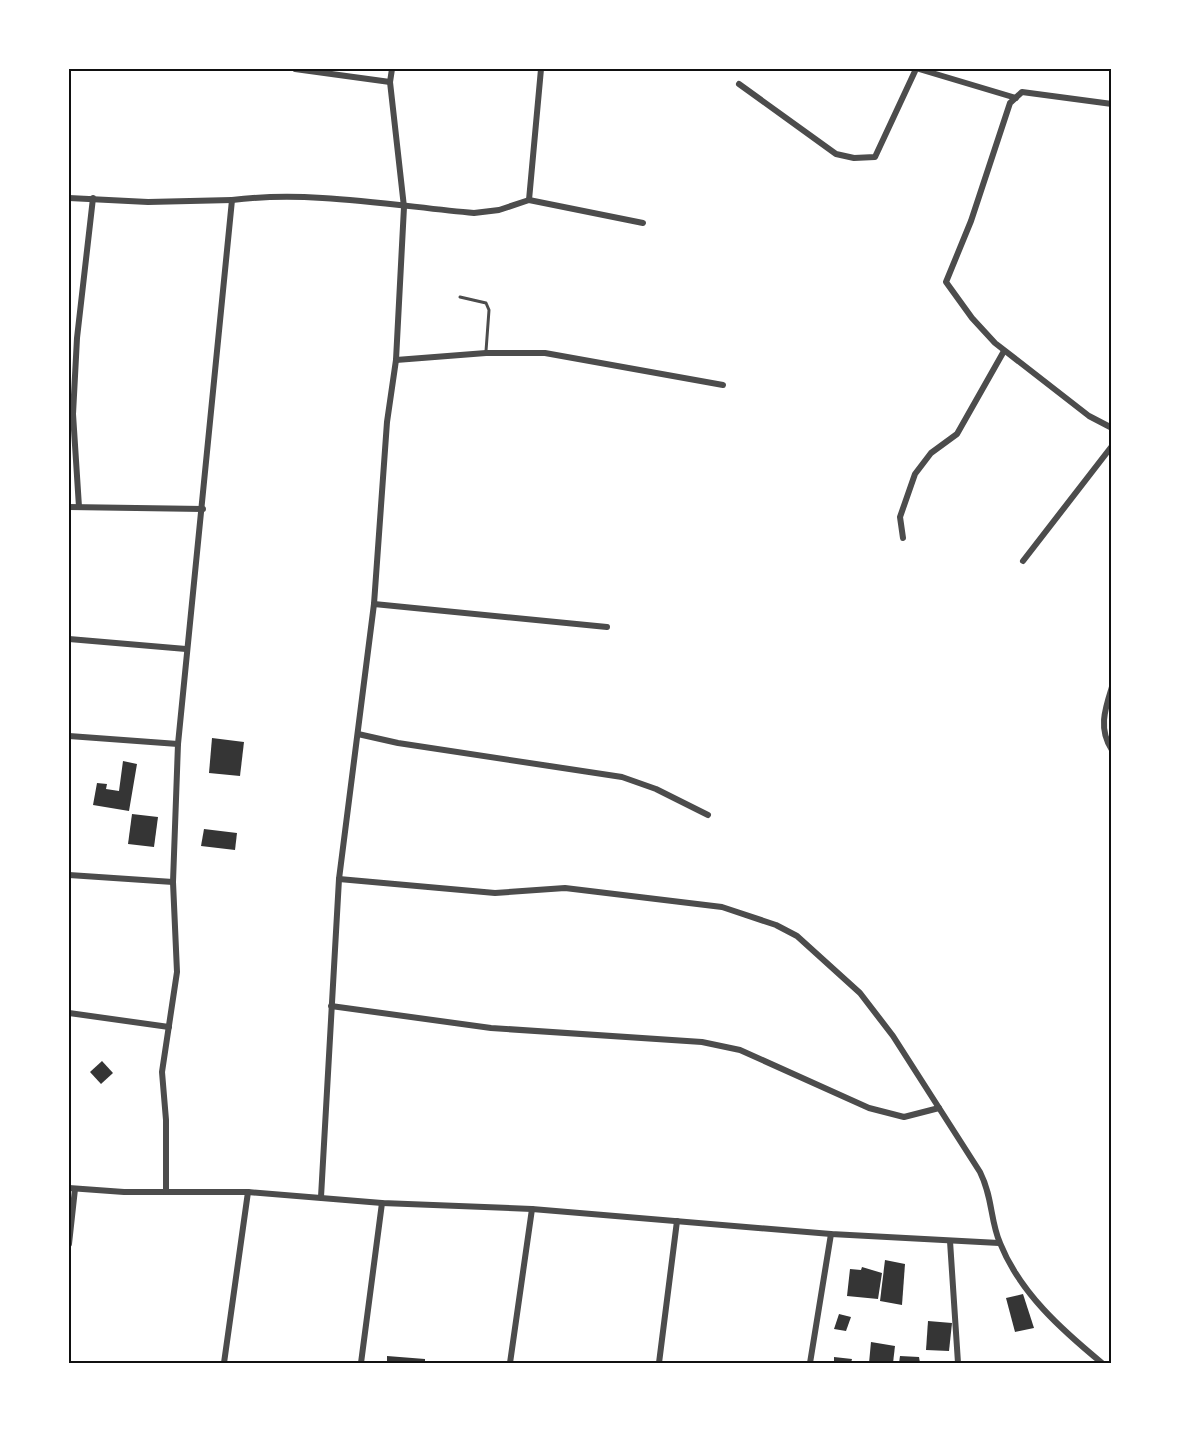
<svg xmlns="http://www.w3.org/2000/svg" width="1181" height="1432" viewBox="0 0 1181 1432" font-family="'Source Sans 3',sans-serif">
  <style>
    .building { fill: #353535 }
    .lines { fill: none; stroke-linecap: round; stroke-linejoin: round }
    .service { stroke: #4c4c4c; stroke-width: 3 }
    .minor { stroke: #4c4c4c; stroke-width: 6 }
    .neatline { fill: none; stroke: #111; stroke-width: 2 }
  </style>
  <rect width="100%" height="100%" fill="#fff"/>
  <g class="building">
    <path d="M212,738L244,742L240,776L209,773Z"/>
    <path d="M123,761L137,764L129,811L93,805L97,783L107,784L106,789L119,791Z"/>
    <path d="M132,814L158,817L154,847L128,844Z"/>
    <path d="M204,829L237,833L235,850L201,846Z"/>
    <path d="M102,1061L113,1073L101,1084L90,1072Z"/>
    <path d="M885,1260L905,1264L902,1305L880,1301Z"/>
    <path d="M862,1267L882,1273L878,1299L847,1296L850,1269L861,1270Z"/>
    <path d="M1023,1294L1034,1328L1015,1332L1006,1298Z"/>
    <path d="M839,1314L851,1317L846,1331L834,1329Z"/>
    <path d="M928,1321L952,1323L949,1351L926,1350Z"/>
    <path d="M871,1342L895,1346L893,1363H869Z"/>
    <path d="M387,1356L425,1359V1363H387Z"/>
    <path d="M900,1356L919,1357L920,1363H899Z"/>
    <path d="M834,1357L852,1359L851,1363H834Z"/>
  </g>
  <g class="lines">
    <path class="service" d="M460,297L486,303L489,310L486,351"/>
    <g class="minor">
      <path d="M295,69L390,82"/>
      <path d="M919,69L1016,98"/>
      <path d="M739,84L836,154L854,158L875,157L916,69"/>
      <path d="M1112,104L1022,92L1010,103L971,221L946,282L972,318L995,343L1089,416L1112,428"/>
      <path d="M69,198L148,202L232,200"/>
      <path d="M529,200L541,69"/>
      <path d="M396,360L486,353H545L723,385"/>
      <path d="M69,507L203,509"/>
      <path d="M79,507L73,414L77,338L93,198"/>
      <path d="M903,538L900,517L915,474L931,453L957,434L1004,351"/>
      <path d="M1023,561L1112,446"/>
      <path d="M374,604L607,627"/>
      <path d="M69,639L186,649"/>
      <path d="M1112,687C1105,709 1098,729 1112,750"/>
      <path d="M358,734L398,743L622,777L656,789L708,815"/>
      <path d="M69,736L178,744"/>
      <path d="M69,875L173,882"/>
      <path d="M339,879L495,893L565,888L722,907L776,925L797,936L860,993L893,1036L980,1172C993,1198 990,1220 1000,1243C1020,1293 1062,1330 1102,1363"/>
      <path d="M331,1006L491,1028L702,1042L740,1050L869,1108L904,1117L939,1108"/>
      <path d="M69,1013L169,1027"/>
      <path d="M69,1188L124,1192H248L382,1203L532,1209L831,1234L999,1243"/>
      <path d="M166,1192V1120L162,1072L177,972L173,882L178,744L232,200C311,190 395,206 474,213L499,210L529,200L643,223"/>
      <path d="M321,1197L339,879L374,604L387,422L396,360L404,207L390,82L392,69"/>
      <path d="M950,1241L958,1363"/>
      <path d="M69,1244L75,1189"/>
      <path d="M224,1363L248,1192"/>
      <path d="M361,1363L382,1203"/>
      <path d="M510,1363L532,1209"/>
      <path d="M659,1363L677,1221"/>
      <path d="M810,1363L831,1234"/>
    </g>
  </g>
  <rect width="1181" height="1432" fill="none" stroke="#ffffff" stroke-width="141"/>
  <rect x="70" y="70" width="1040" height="1292" class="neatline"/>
</svg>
